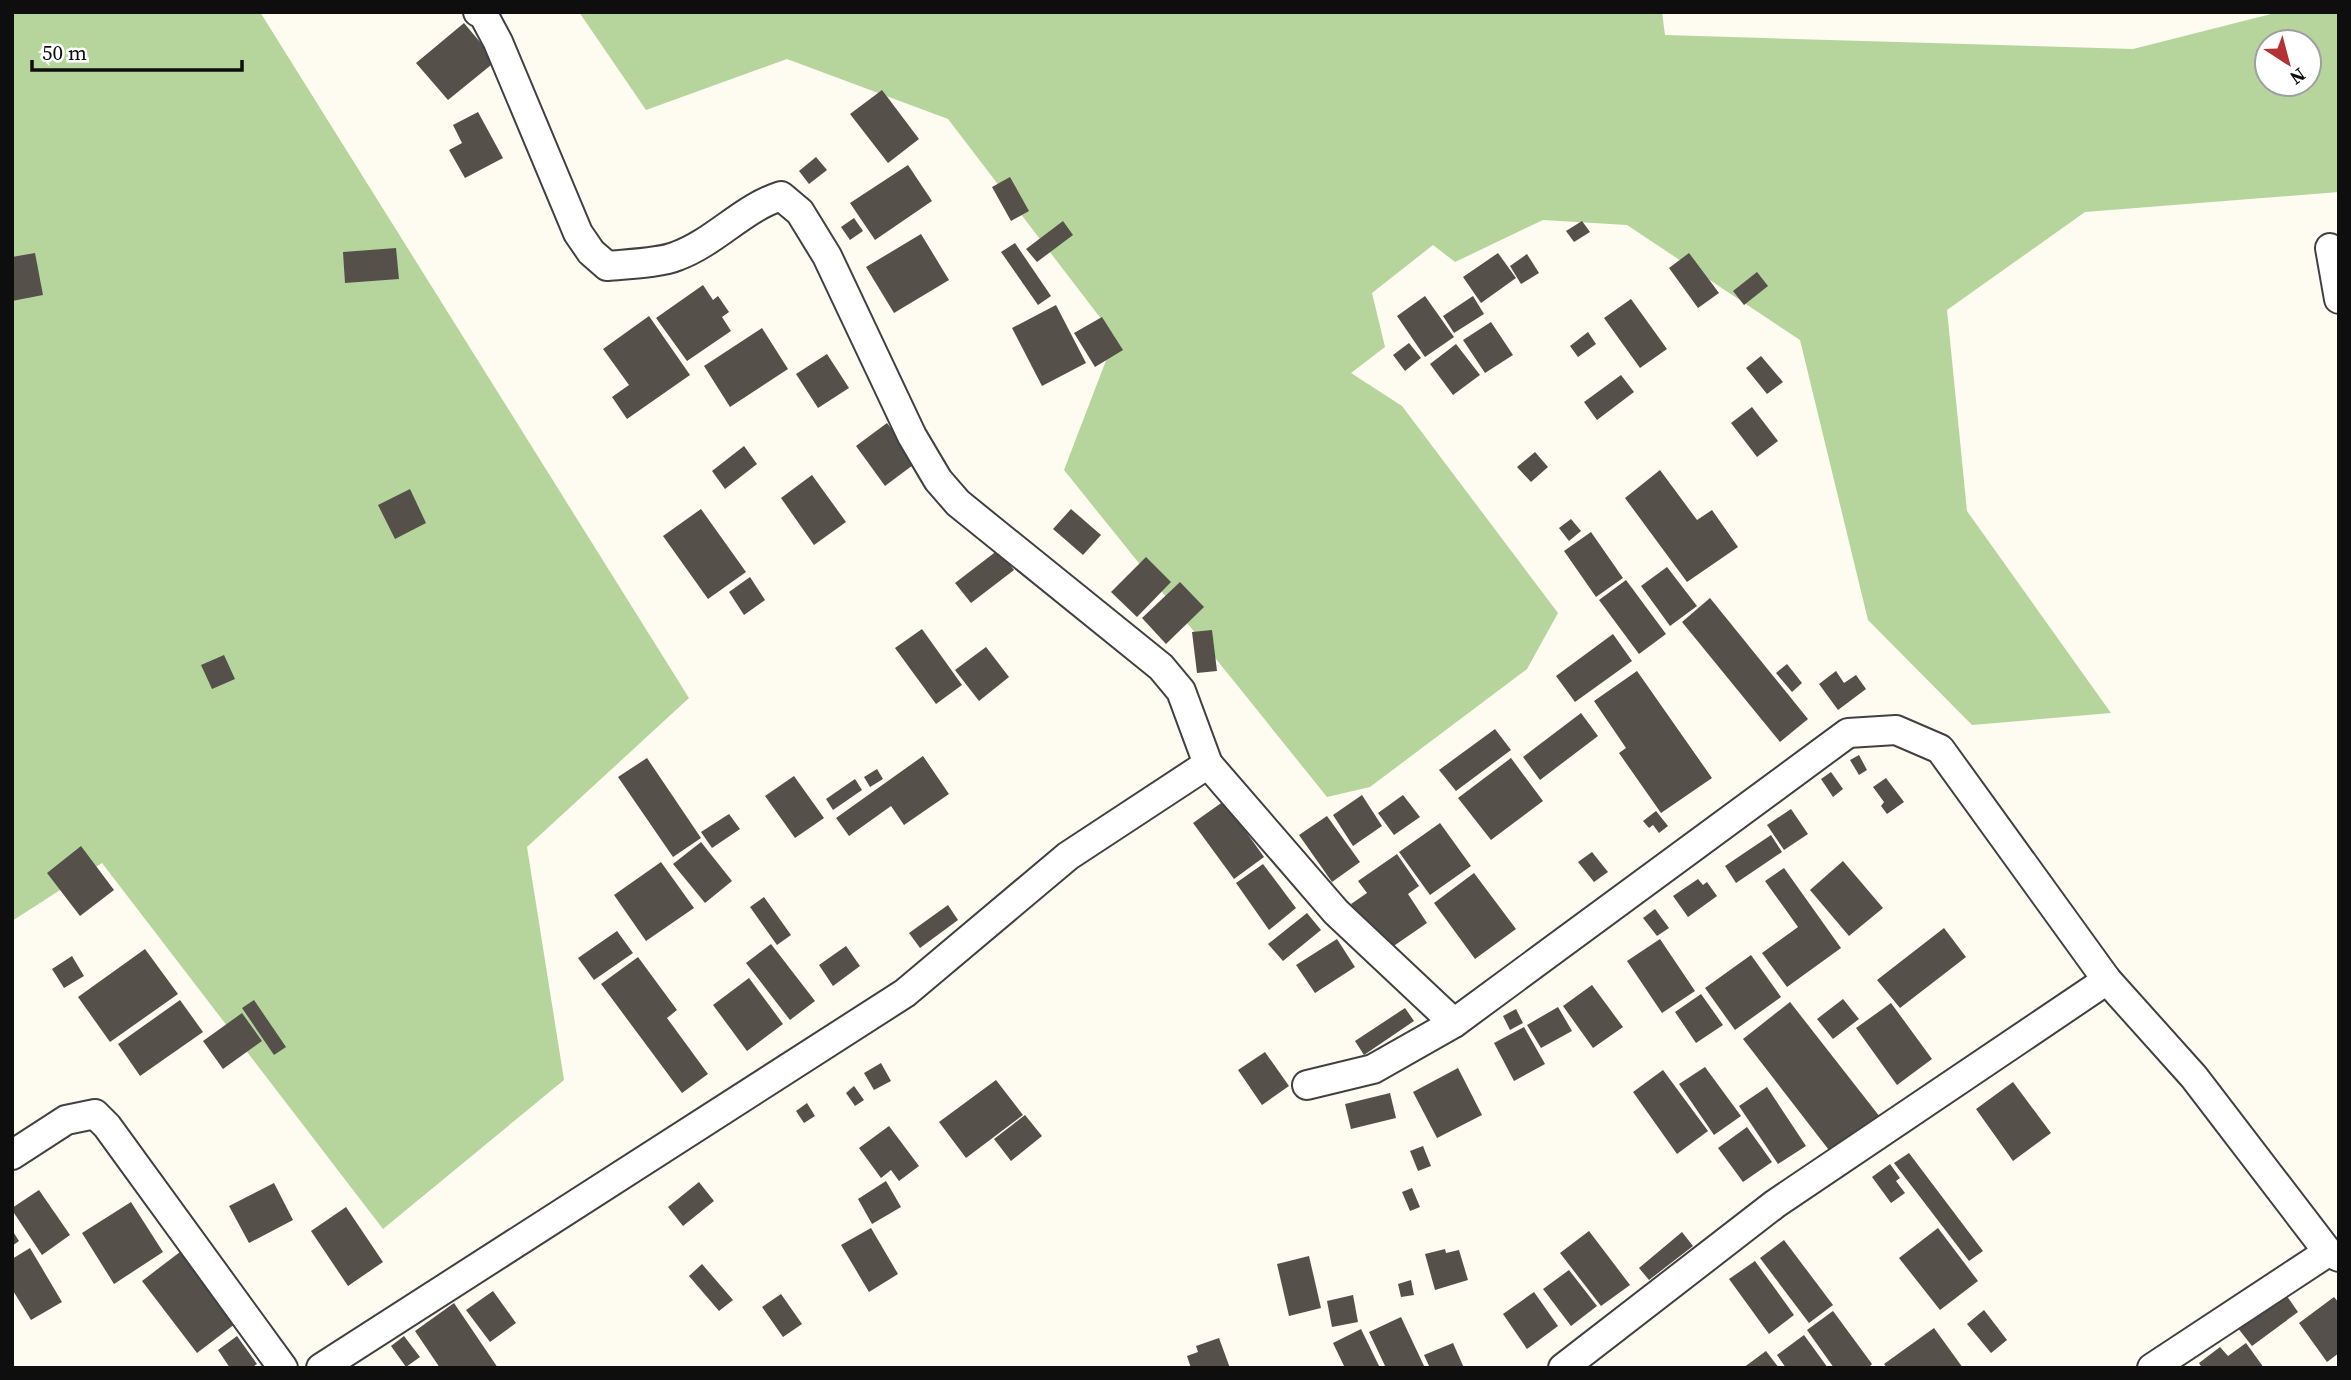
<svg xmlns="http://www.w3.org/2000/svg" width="2351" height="1380" viewBox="0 0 2351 1380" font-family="'Source Serif 4',serif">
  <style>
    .forest { fill: #b5d59d; fill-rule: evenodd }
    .building { fill: #56504b }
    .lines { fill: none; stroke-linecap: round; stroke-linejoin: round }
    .minor-casing { stroke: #414141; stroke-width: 32 }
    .minor { stroke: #fff; stroke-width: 28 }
  </style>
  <rect width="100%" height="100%" fill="#fefbf1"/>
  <g class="forest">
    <path d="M12,12H260L689,698L527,847L564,1080L383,1229L102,863L12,921Z"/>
    <path d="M579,12H1662L1665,35L2133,49L2279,12H2339V192L2085,212L1947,310L1967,511L2111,713L1972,725L1868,620L1800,340L1627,225L1543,220L1455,262L1433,245L1372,293L1385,347L1351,373L1402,406L1558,613L1527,669L1370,787L1327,797L1064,470L1115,337L948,119L787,59L646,110ZM2267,42H2309V84H2267Z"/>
  </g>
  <g class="building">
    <path d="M464,23L496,61L448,100L416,63Z"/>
    <path d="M882,90L919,139L888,163L850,114Z"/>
    <path d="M478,112L503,158L465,178L449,150L462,143L453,125Z"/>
    <path d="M816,157L827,170L809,184L799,171Z"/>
    <path d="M908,165L932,201L875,240L850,203Z"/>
    <path d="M1010,177L1029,211L1011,221L992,187Z"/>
    <path d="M854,218L863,231L850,240L841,227Z"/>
    <path d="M1063,221L1073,235L1037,262L1026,249Z"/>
    <path d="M1582,221L1590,232L1574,242L1566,231Z"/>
    <path d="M921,234L949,280L894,313L866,267Z"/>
    <path d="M1015,243L1051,296L1038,305L1001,252Z"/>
    <path d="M396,248L399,279L345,283L343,252Z"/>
    <path d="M35,253L43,295L12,301V257Z"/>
    <path d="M1498,253L1516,278L1481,303L1463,277Z"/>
    <path d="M1689,253L1719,293L1698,308L1669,268Z"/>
    <path d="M1527,254L1539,273L1521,284L1510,266Z"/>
    <path d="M1757,272L1768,286L1744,305L1733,291Z"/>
    <path d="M703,285L713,300L718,296L729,312L722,317L731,331L687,361L656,318Z"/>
    <path d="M1425,296L1454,337L1425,357L1397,316Z"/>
    <path d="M1473,296L1484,314L1454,333L1443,316Z"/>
    <path d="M1631,299L1667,349L1640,368L1604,318Z"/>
    <path d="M1056,305L1086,363L1042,386L1012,328Z"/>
    <path d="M649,316L690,375L627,419L612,397L629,385L603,349Z"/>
    <path d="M1102,317L1123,350L1095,367L1074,333Z"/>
    <path d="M1491,322L1513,355L1485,373L1463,340Z"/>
    <path d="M762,328L788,369L730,407L704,366Z"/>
    <path d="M1588,332L1596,344L1578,357L1570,346Z"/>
    <path d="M1409,343L1421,358L1405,371L1393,355Z"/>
    <path d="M1456,344L1480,375L1453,395L1430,364Z"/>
    <path d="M827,354L849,388L818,408L796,374Z"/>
    <path d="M1761,356L1783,382L1767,394L1746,368Z"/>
    <path d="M1621,375L1634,392L1597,420L1584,402Z"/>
    <path d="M1752,407L1778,441L1757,457L1731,423Z"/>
    <path d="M887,423L917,462L885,486L856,446Z"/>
    <path d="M744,446L757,464L725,489L712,471Z"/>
    <path d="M1535,452L1548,467L1531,482L1517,467Z"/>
    <path d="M1660,470L1697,520L1712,510L1738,547L1687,582L1625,498Z"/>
    <path d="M812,475L846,522L814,545L781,498Z"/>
    <path d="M410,489L426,523L395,539L378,505Z"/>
    <path d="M701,509L746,572L708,599L663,536Z"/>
    <path d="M1071,509L1101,535L1083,555L1053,529Z"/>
    <path d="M1571,519L1581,531L1569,541L1559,528Z"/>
    <path d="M1591,532L1623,578L1596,597L1564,551Z"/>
    <path d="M998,550L1014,570L971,603L955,583Z"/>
    <path d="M1146,557L1171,582L1137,617L1111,592Z"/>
    <path d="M1667,567L1697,606L1670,626L1641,586Z"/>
    <path d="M750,577L765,600L744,615L729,592Z"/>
    <path d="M1626,580L1666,634L1639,654L1599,600Z"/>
    <path d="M1180,582L1204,607L1166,644L1142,618Z"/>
    <path d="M1710,598L1808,719L1780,742L1682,622Z"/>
    <path d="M922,629L962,685L936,704L895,648Z"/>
    <path d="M1212,630L1217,671L1197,673L1192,632Z"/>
    <path d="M1613,634L1632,661L1575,702L1556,676Z"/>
    <path d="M986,647L1009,677L979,701L955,670Z"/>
    <path d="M224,655L235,679L212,689L201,665Z"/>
    <path d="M1787,664L1802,683L1792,692L1776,673Z"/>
    <path d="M1637,671L1712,778L1661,813L1619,753L1626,748L1594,701Z"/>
    <path d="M1836,671L1844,683L1856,675L1866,689L1838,710L1819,684Z"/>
    <path d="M1581,713L1598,736L1540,780L1523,757Z"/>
    <path d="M1495,729L1511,750L1456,791L1439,770Z"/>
    <path d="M1859,755L1867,770L1859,775L1850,760Z"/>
    <path d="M923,756L949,794L904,825L891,806L849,836L836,818Z"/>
    <path d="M647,758L701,838L673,857L618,777Z"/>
    <path d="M1511,758L1543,801L1491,840L1458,798Z"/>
    <path d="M877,769L883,779L870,787L864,777Z"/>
    <path d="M1831,772L1843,789L1833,797L1821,779Z"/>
    <path d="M794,776L824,818L795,838L765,796Z"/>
    <path d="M1886,778L1904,802L1887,814L1881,806L1884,802L1873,787Z"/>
    <path d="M855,779L862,790L833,810L826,799Z"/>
    <path d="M1362,795L1382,826L1353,846L1333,815Z"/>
    <path d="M1403,795L1420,817L1394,835L1378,813Z"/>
    <path d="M1224,801L1264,857L1234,879L1193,823Z"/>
    <path d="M1791,809L1808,834L1784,850L1767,825Z"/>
    <path d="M1656,811L1668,826L1659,833L1653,825L1649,828L1643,821Z"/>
    <path d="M729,814L740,829L712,848L701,832Z"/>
    <path d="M1327,816L1360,862L1332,882L1299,835Z"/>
    <path d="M1440,823L1471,866L1430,895L1399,852Z"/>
    <path d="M1771,835L1782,852L1736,883L1725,866Z"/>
    <path d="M701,842L732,881L705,903L673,864Z"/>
    <path d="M81,846L114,890L80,916L47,873Z"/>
    <path d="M1592,852L1608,872L1594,882L1578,862Z"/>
    <path d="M1397,854L1419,886L1408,894L1427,923L1385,952L1351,904L1367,893L1358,881Z"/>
    <path d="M1843,861L1883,908L1849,936L1810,890Z"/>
    <path d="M661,862L694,908L646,941L614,895Z"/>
    <path d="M1263,864L1296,908L1269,930L1236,883Z"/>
    <path d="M1784,868L1841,948L1787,987L1762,953L1798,927L1765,881Z"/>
    <path d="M1474,873L1516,929L1475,959L1434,903Z"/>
    <path d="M1698,879L1703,885L1707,882L1717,896L1688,917L1673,896Z"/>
    <path d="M764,897L791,935L777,945L750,907Z"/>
    <path d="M948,905L958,920L920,948L909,933Z"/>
    <path d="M1655,909L1669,928L1657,936L1643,918Z"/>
    <path d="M1307,913L1321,930L1283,961L1268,944Z"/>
    <path d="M1944,928L1966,957L1900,1008L1877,980Z"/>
    <path d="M617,931L633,953L594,980L578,958Z"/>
    <path d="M1337,939L1355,967L1315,993L1296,965Z"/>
    <path d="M1660,939L1695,991L1662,1013L1627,961Z"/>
    <path d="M771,944L815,1001L790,1020L746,963Z"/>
    <path d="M846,946L860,966L833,986L819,965Z"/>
    <path d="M145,949L178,994L110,1042L78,997Z"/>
    <path d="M1751,955L1781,997L1735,1030L1705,988Z"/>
    <path d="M72,956L84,976L64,988L52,969Z"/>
    <path d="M638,957L677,1010L667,1018L708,1074L682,1093L601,984Z"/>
    <path d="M749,978L783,1024L747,1051L713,1005Z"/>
    <path d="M1592,985L1623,1027L1593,1048L1563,1006Z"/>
    <path d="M1701,994L1723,1025L1696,1043L1675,1012Z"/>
    <path d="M1843,999L1859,1019L1833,1039L1817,1019Z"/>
    <path d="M180,1000L203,1032L140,1076L118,1044Z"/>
    <path d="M254,1000L286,1047L274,1055L242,1008Z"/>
    <path d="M1790,1002L1880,1117L1832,1154L1743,1039Z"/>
    <path d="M1891,1003L1932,1059L1897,1085L1856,1028Z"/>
    <path d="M1558,1007L1572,1031L1541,1048L1527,1025Z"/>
    <path d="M1405,1008L1414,1021L1364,1055L1355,1041Z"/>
    <path d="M1516,1009L1523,1023L1510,1030L1503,1016Z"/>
    <path d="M242,1013L262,1041L223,1069L203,1041Z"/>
    <path d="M1524,1027L1545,1064L1514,1081L1494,1043Z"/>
    <path d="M1265,1052L1289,1086L1262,1105L1238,1070Z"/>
    <path d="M881,1063L891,1081L874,1090L864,1073Z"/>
    <path d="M1705,1067L1741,1116L1714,1135L1679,1084Z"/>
    <path d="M1458,1068L1482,1115L1437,1138L1413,1092Z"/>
    <path d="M1663,1070L1708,1131L1677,1154L1633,1092Z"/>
    <path d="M996,1080L1023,1115L966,1158L939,1122Z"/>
    <path d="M2013,1082L2051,1133L2013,1161L1976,1109Z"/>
    <path d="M854,1086L864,1100L855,1106L846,1093Z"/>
    <path d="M1767,1087L1806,1146L1778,1164L1739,1106Z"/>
    <path d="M1390,1093L1396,1118L1351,1129L1345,1104Z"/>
    <path d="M807,1103L815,1116L804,1123L796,1111Z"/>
    <path d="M1025,1115L1042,1136L1011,1161L994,1139Z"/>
    <path d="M889,1126L919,1166L899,1181L891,1170L881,1178L859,1148Z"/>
    <path d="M1747,1127L1772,1162L1743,1182L1718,1148Z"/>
    <path d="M1423,1146L1431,1166L1418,1171L1410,1151Z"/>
    <path d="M1909,1153L1983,1251L1969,1261L1894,1163Z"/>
    <path d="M1890,1164L1900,1178L1896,1181L1905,1193L1891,1203L1872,1177Z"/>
    <path d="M886,1181L901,1207L872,1224L858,1199Z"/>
    <path d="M699,1182L714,1201L683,1226L668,1207Z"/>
    <path d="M274,1183L293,1220L249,1243L229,1206Z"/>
    <path d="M1412,1188L1420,1207L1410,1211L1402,1192Z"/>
    <path d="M39,1190L70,1235L42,1255L12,1210V1208Z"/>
    <path d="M131,1202L163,1252L114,1284L82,1233Z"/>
    <path d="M346,1207L383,1262L348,1286L311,1231Z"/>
    <path d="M871,1228L898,1274L869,1292L841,1245Z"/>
    <path d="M1938,1228L1978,1281L1940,1310L1899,1258Z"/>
    <path d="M12,1230L19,1241L12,1246Z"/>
    <path d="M1589,1231L1630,1285L1601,1306L1560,1253Z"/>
    <path d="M1682,1232L1693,1246L1649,1280L1639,1268Z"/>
    <path d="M1784,1240L1833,1305L1809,1323L1760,1258Z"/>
    <path d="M30,1248L62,1302L31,1320L12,1289V1259Z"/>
    <path d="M1445,1249L1446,1253L1459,1250L1468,1280L1435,1290L1425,1254Z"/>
    <path d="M180,1252L235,1324L197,1353L142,1281Z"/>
    <path d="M1309,1256L1321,1308L1289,1316L1277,1264Z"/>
    <path d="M1755,1261L1794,1315L1769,1334L1729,1279Z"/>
    <path d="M702,1264L733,1300L719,1311L689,1276Z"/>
    <path d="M1569,1270L1597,1306L1571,1326L1543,1289Z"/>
    <path d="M1411,1280L1414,1295L1401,1297L1398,1284Z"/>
    <path d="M493,1291L516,1323L490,1342L466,1310Z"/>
    <path d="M1534,1292L1558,1326L1527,1349L1503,1314Z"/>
    <path d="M2284,1292L2298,1312L2252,1346L2237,1327Z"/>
    <path d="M781,1294L802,1324L783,1337L762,1307Z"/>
    <path d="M1353,1295L1358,1322L1332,1327L1327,1301Z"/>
    <path d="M2334,1297L2339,1303V1353L2327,1362L2299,1323Z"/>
    <path d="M454,1303L498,1368H440L415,1331Z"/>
    <path d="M1984,1310L2007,1340L1991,1353L1967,1324Z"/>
    <path d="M1833,1311L1872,1364L1868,1368H1834L1807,1330Z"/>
    <path d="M1401,1317L1425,1368H1386L1369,1332Z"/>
    <path d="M1934,1328L1963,1368H1887L1884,1364Z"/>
    <path d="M1361,1329L1380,1368H1345L1333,1343Z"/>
    <path d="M1804,1335L1828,1368H1786L1777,1355Z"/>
    <path d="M237,1336L257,1364L251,1368H230L218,1350Z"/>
    <path d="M404,1336L420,1357L406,1367L391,1346Z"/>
    <path d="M1219,1338L1230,1368H1191L1187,1356L1198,1352L1196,1346Z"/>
    <path d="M1453,1343L1464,1368H1430L1424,1355Z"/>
    <path d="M2246,1343L2264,1368H2202L2199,1363L2220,1347L2228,1356Z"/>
    <path d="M1766,1351L1779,1368H1743Z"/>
  </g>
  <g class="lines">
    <g class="minor-casing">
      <g id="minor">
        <path d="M478,12L483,14L498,42L578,233L591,252L607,266C626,264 661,263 677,256C715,242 743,208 781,196L800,212L827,256L912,436L938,480L958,503L1161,667L1181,691L1208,764L1336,912L1454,1023"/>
        <path d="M2330,248L2339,299"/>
        <path d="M1307,1085L1373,1069L1454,1023L1848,733L1896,730L1940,749L2107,980L2194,1077L2328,1252L2339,1257"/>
        <path d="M12,1155L66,1120L95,1114L107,1126L283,1368"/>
        <path d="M321,1368L905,993L1068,856L1208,764"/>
        <path d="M1563,1368L1775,1204L2107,980"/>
        <path d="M2152,1368L2328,1252"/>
      </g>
    </g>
    <use href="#minor" class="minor"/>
  </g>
  <rect width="2351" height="1380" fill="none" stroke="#0e0e0e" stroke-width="28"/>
  <g transform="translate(2288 63) rotate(144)"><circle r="33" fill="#ffffff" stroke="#9f9f9f" stroke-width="2"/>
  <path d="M0-5L12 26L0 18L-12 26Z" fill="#b23235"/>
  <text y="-10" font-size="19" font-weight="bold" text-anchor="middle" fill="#0e0e0e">N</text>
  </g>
  <path d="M32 60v10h210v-10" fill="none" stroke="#0e0e0e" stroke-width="3.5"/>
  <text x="42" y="60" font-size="21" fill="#0e0e0e" stroke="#ffffff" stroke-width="5" paint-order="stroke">50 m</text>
</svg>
